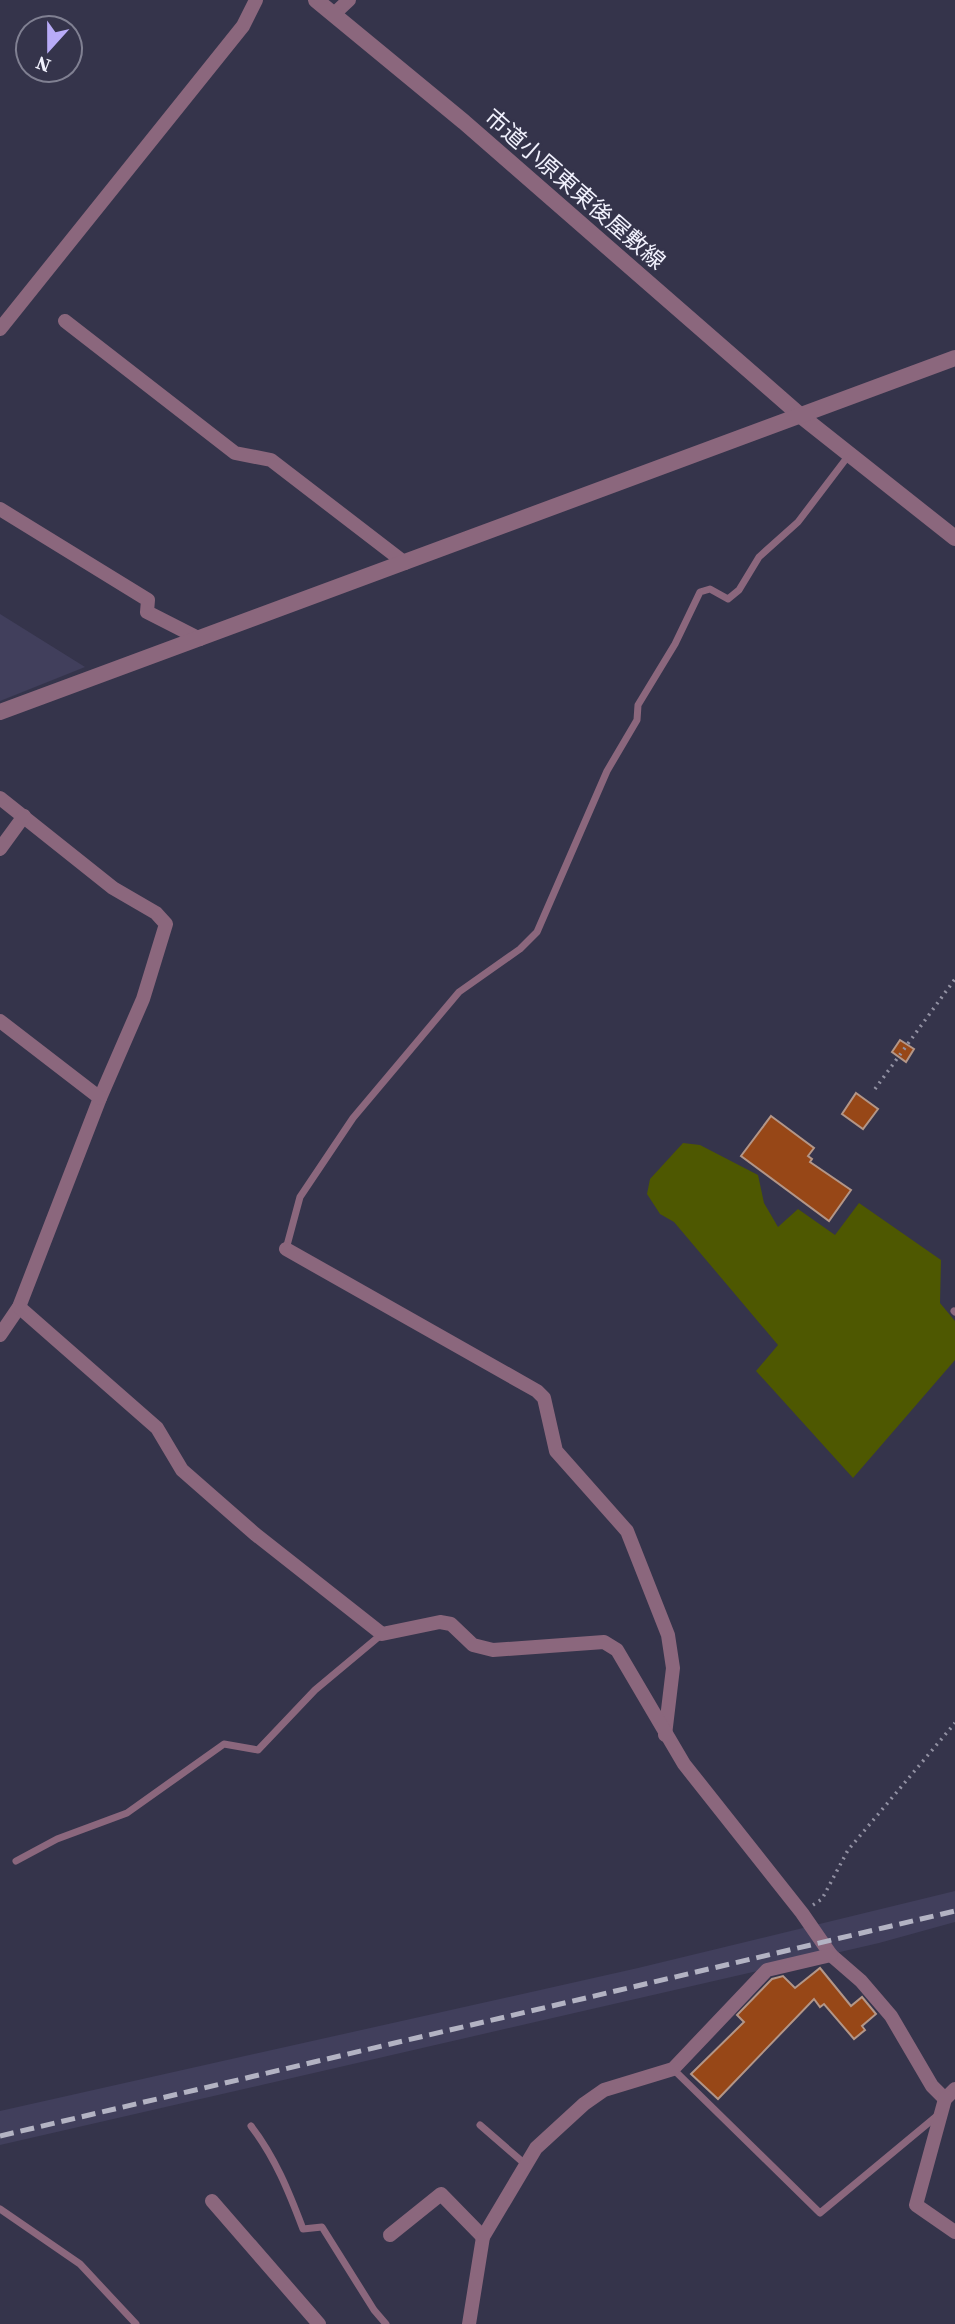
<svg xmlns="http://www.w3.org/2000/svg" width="955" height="2324" viewBox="0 0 955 2324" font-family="'Source Serif 4','Noto Sans JP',serif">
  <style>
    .built { fill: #413f5c }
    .green { fill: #4e5801 }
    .building { fill: #974717; stroke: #b39688; stroke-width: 2 }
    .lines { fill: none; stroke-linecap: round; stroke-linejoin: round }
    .path { stroke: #9291a3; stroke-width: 3.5; stroke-dasharray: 2 5; stroke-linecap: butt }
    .service { stroke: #8b677d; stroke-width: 7 }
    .minor { stroke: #8b677d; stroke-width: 14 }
    .tertiary { stroke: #8b677d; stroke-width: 16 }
    .rail { stroke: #b3b3c3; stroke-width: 5; stroke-dasharray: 14 7; stroke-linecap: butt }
    .labels { text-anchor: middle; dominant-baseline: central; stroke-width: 5; stroke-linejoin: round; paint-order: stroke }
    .street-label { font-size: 23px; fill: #f1f1fd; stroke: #35344b }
  </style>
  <rect width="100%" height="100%" fill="#35344b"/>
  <g class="built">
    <path d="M0,614L85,667L0,701Z"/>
    <path d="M955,1891V1922L879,1943L0,2145V2111L638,1968Z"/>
  </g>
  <path class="green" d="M683,1143L700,1145L758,1175L764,1203L778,1227L798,1209L835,1235L859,1203L941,1260L940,1303L955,1321V1360L853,1478L756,1371L778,1345L674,1222L660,1214L647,1194L650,1179Z"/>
  <g class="building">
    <path d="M900,1040L914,1049L906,1062L892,1052Z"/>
    <path d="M856,1093L878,1109L863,1129L842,1114Z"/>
    <path d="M771,1116L814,1148L808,1156L812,1159L810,1162L851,1190L829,1221L741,1156Z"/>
    <path d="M820,1968L851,2006L862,1997L876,2014L862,2026L865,2030L854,2039L824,2004L820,2007L814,1999L718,2099L691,2074L744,2022L737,2015L772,1979L783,1976L795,1988Z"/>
  </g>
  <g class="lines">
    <g class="path">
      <path d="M875,1089L955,979"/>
      <path d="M813,1905L822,1899L848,1850L955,1723"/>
    </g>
    <g class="service">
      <path d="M286,1249L300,1197L353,1118L459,992L520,949L537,932L607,771L637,720L638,705L675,644L700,592L710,589L728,599L739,590L759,557L798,522L849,455"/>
      <path d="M954,1311L955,1312"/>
      <path d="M16,1861L57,1839L127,1813L224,1744L258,1750L315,1690L382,1634"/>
      <path d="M673,2069L820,2213L938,2115"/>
      <path d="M480,2125L525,2164"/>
      <path d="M251,2126C275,2157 289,2192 303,2229L322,2227L374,2310L386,2324"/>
      <path d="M0,2209L80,2264L136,2324"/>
    </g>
    <g class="minor">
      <path d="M334,14L349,0"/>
      <path d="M65,321L235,453L271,460L405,563"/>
      <path d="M0,329L243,26L256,0"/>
      <path d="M0,509L148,600L147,612L200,639"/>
      <path d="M0,798L113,888L156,913L166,924L143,999L100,1098L19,1307L0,1335"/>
      <path d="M0,849L24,816"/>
      <path d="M0,1021L100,1098"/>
      <path d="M286,1249L537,1391L544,1398L556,1451L627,1531L668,1635L673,1668L665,1735"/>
      <path d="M19,1307L157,1428L182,1470L255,1534L382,1634L440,1622L451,1624L473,1645L493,1650L604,1642L617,1650L684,1764L802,1913L831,1955L861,1981L891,2016L932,2086L945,2099"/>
      <path d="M955,2089L945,2099L916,2205L955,2232"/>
      <path d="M212,2201L319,2324"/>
      <path d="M390,2235L441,2194L483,2237"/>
      <path d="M469,2324L483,2237L536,2148L584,2104L604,2090L673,2069L767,1970L831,1955"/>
    </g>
    <g class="tertiary">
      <path d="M316,0L464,122L801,416L955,538"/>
      <path d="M0,712L955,358"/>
    </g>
    <path class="rail" d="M0,2136L955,1911"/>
  </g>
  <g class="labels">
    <g class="street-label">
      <text transform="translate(575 189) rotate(41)">市道小原東東後屋敷線</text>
    </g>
  </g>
  <g transform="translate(49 49) rotate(201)"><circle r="33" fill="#35344b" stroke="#808092" stroke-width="2"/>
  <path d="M0-5L12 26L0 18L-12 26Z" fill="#b8abf7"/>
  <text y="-10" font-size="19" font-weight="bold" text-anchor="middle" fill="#f1f1fd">N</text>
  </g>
</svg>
